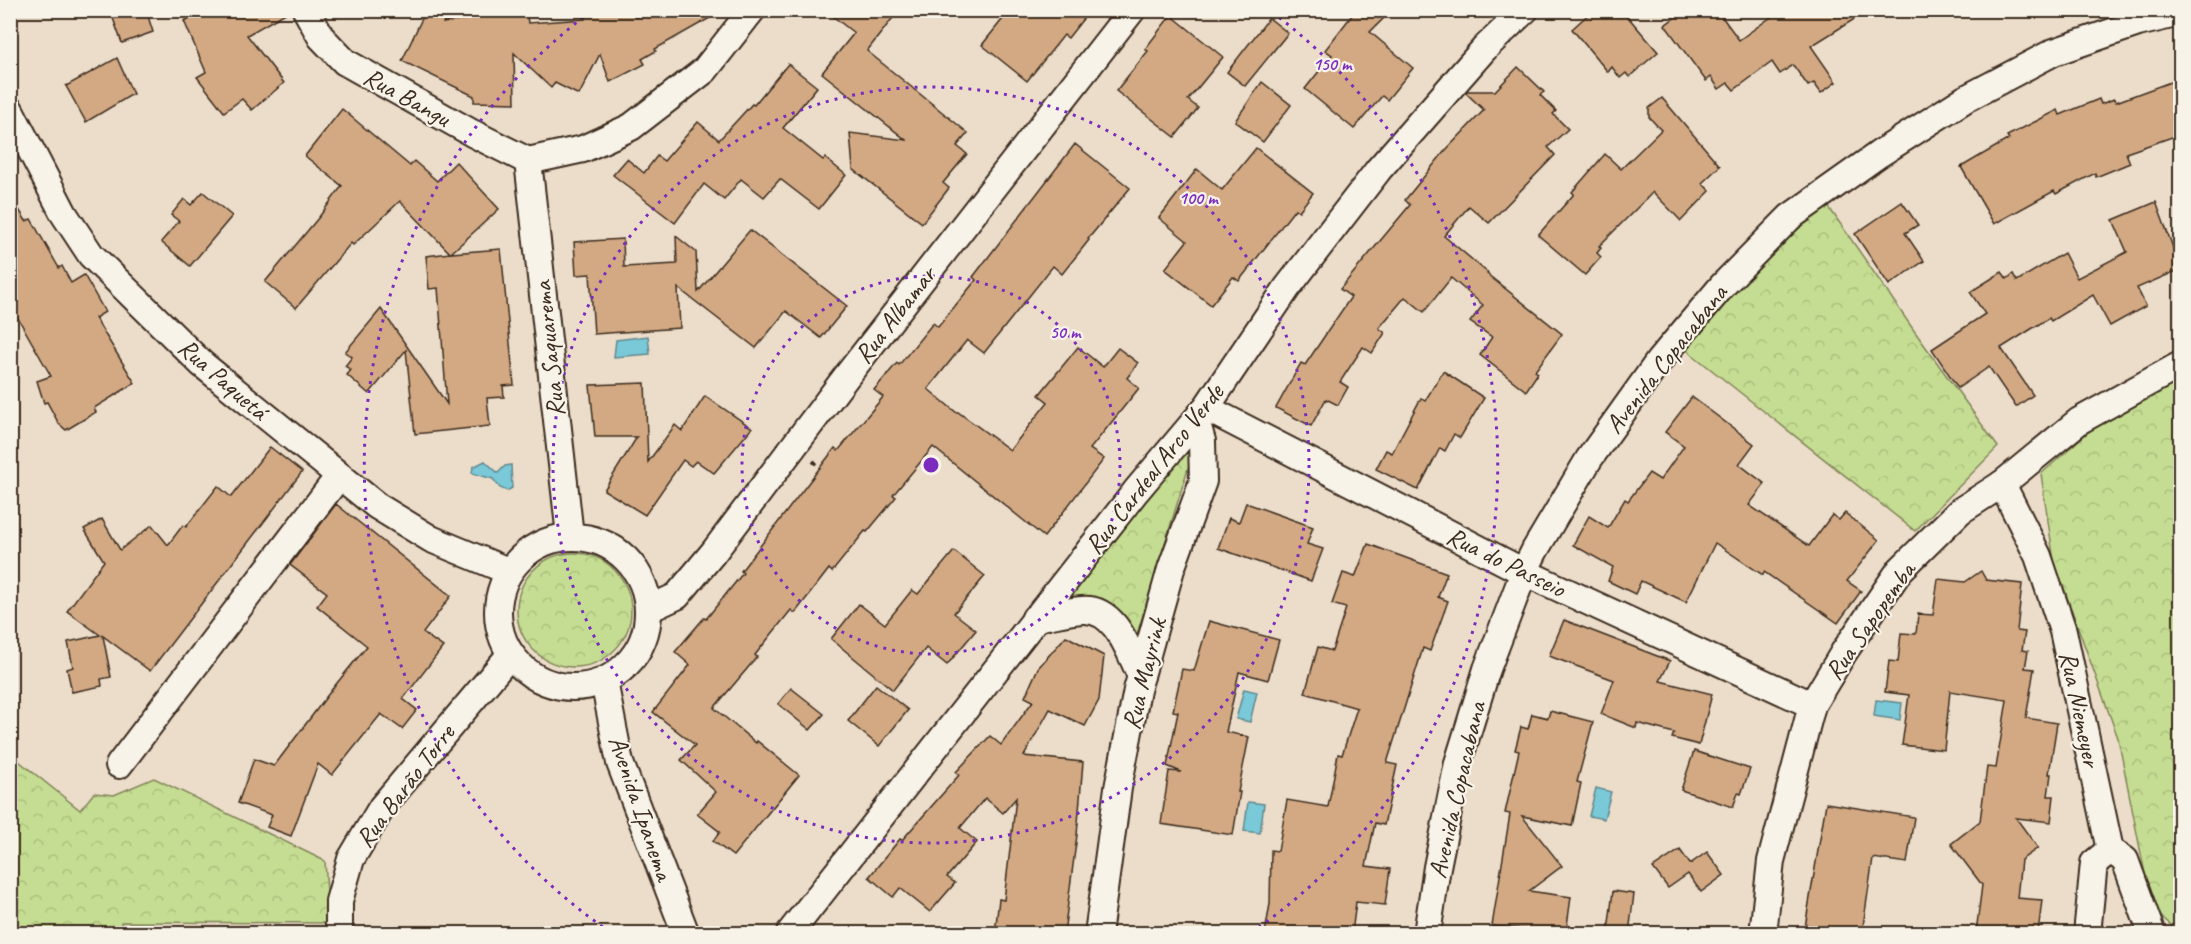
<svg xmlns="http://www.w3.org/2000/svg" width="2191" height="944" viewBox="0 0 2191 944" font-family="Caveat,sans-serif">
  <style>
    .forest { fill: url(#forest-crowns); stroke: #808458; stroke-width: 1.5 }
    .water { fill: #7ac9d8; stroke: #61898e; stroke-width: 1.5 }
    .building { fill: #d2a983; stroke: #3b2a1e; stroke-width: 1.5 }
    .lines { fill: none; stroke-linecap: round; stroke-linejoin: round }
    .minor-casing { stroke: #3b2a1e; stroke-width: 30 }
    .path { stroke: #3b2a1e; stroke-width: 4; stroke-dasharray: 4.5 4.5; stroke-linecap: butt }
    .minor { stroke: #f7f3e8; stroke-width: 26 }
    .ring { fill: none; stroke: #7b2cbf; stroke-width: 3; stroke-dasharray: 3 6 }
    .labels { text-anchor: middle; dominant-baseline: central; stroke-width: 4.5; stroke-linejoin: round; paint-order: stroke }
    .street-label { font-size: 26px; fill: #3b2a1e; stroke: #f7f3e8 }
    .centre { fill: #7b2cbf; stroke: #f7f3e8; stroke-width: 3 }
    .ring-label { font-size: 18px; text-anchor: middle; font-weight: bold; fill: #7b2cbf; stroke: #f7f3e8; stroke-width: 4.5; stroke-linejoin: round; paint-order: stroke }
  </style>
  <defs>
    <pattern id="forest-crowns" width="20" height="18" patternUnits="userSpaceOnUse" patternTransform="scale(1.5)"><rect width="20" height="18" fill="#c5dd92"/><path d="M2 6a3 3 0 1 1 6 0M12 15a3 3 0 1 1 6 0" fill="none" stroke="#aabe7d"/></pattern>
  </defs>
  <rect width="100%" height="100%" fill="#ecddca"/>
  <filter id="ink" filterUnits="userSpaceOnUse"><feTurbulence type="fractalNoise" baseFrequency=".0167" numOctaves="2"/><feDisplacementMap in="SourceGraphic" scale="12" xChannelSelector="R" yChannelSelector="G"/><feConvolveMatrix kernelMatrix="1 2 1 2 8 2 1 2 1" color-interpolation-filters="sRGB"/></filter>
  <g filter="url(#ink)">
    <g class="forest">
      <path d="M1828,206L1915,332L1998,447L1915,531L1684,348L1696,333L1779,244Z"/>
      <path d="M2180,378V933H2173L2170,924L2152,909L2118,738L2054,561L2041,474L2106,416Z"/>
      <path d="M1192,445L1193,452L1134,644L1060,605L1183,446Z"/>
      <circle cx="574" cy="610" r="57"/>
      <path d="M10,754L80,810L94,793L114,795L154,778L325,861L329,923L121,922L123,933H11Z"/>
    </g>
    <g class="water">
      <path d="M648,336L650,354L614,357L616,340Z"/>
      <path d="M485,461L498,473L505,466L511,465L512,488L507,491L500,488L493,479L472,473L473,467Z"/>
      <path d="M1244,689L1257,692L1250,722L1236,719Z"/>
      <path d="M1876,700L1902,703L1900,720L1874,716Z"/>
      <path d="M1596,788L1611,792L1604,819L1589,816Z"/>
      <path d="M1248,802L1264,804L1260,833L1244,831Z"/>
    </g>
    <g class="building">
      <path d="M110,10H146L153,32L122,43Z"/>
      <path d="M209,10H291L247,35L284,83L252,110L242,99L224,112L197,77L206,72L184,21Z"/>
      <path d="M426,10H448L443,23L520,10H526L528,23L585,19L582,10H631L636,17L654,10H724L655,49L656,51L642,59L645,64L610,82L600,54L579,95L555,83L551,88L514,53L515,103L474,102V96L402,61Z"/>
      <path d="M825,10H899L867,51L968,133L957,146L967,154L943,183L949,188L922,223L853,169L850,133L906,140L822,73L854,33Z"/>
      <path d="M1010,10H1090L1068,38L1064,35L1027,81L982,45Z"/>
      <path d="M1356,10H1392L1370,32L1413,68L1387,100L1382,96L1354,129L1305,89L1332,55L1325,50Z"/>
      <path d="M1593,10H1622L1658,52L1629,77L1626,73L1620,78L1612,67L1608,72L1572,29Z"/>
      <path d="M1685,10H1717L1739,40L1781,10H1869L1811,46L1836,82L1821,93L1814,83L1808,86L1793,65L1780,74L1772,62L1734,90L1728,83L1719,89L1711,77L1706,81L1665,25Z"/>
      <path d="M1171,15L1223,57L1188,100L1198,108L1175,137L1116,91L1148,51L1145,49Z"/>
      <path d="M1269,18L1288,33L1245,86L1227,72Z"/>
      <path d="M117,58L133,94L86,122L66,86Z"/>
      <path d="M788,64L817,87L783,128L823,160L825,158L846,175L819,209L780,179L764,197L741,179L724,200L704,184L675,223L613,175L627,159L644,173L657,156L664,161L698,122L719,140L752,104L754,105Z"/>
      <path d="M1518,67L1544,92L1540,95L1556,111L1553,114L1568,129L1548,147L1555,155L1489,223L1469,206L1444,236L1488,273L1487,274L1562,334L1535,371L1538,373L1526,391L1480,355L1492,337L1470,322L1483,305L1451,278L1424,312L1405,297L1379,328L1385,333L1372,353L1363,347L1340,382L1348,387L1338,405L1326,399L1311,426L1276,408L1301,363L1305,365L1351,297L1340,289L1410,205L1405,200L1444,152L1484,110L1466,93L1467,91H1495Z"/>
      <path d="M2181,78V134L2126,153L2130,163L2096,177L2095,173L2056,194L2054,191L1994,224L1961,167L2009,139L2007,136L2058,110L2060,115L2099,99L2101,104L2114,99L2116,102Z"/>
      <path d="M1262,82L1291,105L1263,142L1235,121Z"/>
      <path d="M1662,98L1720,166L1702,183L1710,191L1681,221L1653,192L1599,246L1601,248L1597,253L1601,257L1585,275L1538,235L1574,194L1572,192L1605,154L1621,169L1661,130L1649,117V108Z"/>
      <path d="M342,109L410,166L414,161L437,181L456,162L499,209L451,253L501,249L514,385L503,386L504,397L487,398L490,426L415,434L406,350L369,394L347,375L351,370L345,366L352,357L345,352L381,309L447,404L438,288L429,289L426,256L450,253L400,201L353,245L351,243L296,308L265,282L319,217L342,186L305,156Z"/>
      <path d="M1075,144L1130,188L1088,239L1089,240L1062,274L1053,266L984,353L967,340L928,389L957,413L958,412L1010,450L1048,402L1039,395L1078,347L1103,367L1118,348L1138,363L1127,378L1139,388L1090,449L1104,459L1044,537L933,447L893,495L896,497L867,532L865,531L832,572L829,569L795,613L791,610L755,655L757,657L714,708L756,743L757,741L799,775L733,856L713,841L720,832L697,814L716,792L681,760L695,745L653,712L690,665L675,652L704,618L706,619L743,573L741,571L835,448L838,451L883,397L874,390L897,363L899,365L933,323L938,327L976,280L973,277Z"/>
      <path d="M1256,148L1313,193L1299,211L1295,209L1239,281L1233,277L1211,305L1165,269L1187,241L1159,218L1197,169L1222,190Z"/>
      <path d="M203,192L232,216L190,266L161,242L179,221L171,215L184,199L191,205Z"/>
      <path d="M10,195L26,221L31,219L59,268L62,266L71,283L84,275L105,312L95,318L135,383L94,408L96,412L66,430L59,424L47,402L44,403L37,381L51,376L10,304Z"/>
      <path d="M1902,202L1918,225L1905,233L1924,261L1889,285L1855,234Z"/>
      <path d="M2156,202L2181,269L2137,288L2146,306L2110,326L2093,295L2051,321L2049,318L2001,348L2033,395L2016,407L1989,367L1958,388L1932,349L1985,314L1970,292L2002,272L2007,279L2013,274L2017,281L2064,253L2077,278L2127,252L2113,220Z"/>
      <path d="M750,230L847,306L821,338L786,311L756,348L678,288L680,328L594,334L590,274L576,275L574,242L623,239L624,267L677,264L676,236L696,252L698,292Z"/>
      <path d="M1443,371L1484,398L1460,438L1454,434L1445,451L1440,448L1418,490L1376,469L1386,450L1392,453L1421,398L1425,401Z"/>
      <path d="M645,383L648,462L675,425L682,431L705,396L752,428L714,473L696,461L691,466L683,460L645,515L604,490L637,437H595L590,385Z"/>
      <path d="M1692,397L1754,444L1739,464L1765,484L1749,505L1809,546L1832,515L1839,520L1845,513L1879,540L1847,581L1861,591L1838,623L1764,572L1763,575L1715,543L1686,602L1641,581L1635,594L1608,581L1613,567L1573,545L1589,516L1608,528L1625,499L1628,501L1649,473L1660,480L1684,446L1665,432Z"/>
      <path d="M270,447L302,472L150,671L103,636L111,677L101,679L102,686L72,692L67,669L73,667L68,642L100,635L67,611L104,561L84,529L102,519L120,550L152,525L168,545L183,525L186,527L218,486L231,497Z"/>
      <path d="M1246,503L1313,527L1307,544L1323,549L1311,581L1218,548L1229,518L1239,522Z"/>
      <path d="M336,504L451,596L423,633L443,647L403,699L417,710L402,729L381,714L332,775L318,764L291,836L267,827L272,815L238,803L254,759L274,766L333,688L367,646L317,606L327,593L290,565Z"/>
      <path d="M1368,544L1447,573L1438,597L1448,601L1430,651L1423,648L1387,763L1397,765L1384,825L1375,823L1366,866L1390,869L1385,905L1356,902L1352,933H1265L1270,904L1271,850L1278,851L1287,800L1328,807L1338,754L1342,755L1357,708L1305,693L1318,647L1332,651L1346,608L1332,604L1343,573L1355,577Z"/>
      <path d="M954,551L985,576L954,613L976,630L947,665L926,648L893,690L831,639L859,604L885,624L912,590L918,594Z"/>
      <path d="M1981,571L1986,580L2022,584L2017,631L2025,632L2022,650L2028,651L2025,668L2034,669L2026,718L2057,723L2049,774H2051L2048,796H2054L2051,822L2016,818L2038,848L2021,860L2017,898L2042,900L2038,933H1976L1982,885L1951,844L1980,821L1987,767L1996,768L2007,700L1950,691L1944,750L1902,745L1909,695L1885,692L1889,661L1898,662L1901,633L1916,634L1918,614L1933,615L1938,579L1965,582Z"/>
      <path d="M1564,620L1670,661L1660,681L1712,694L1699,745L1672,738L1674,733L1637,723L1636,728L1601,714L1614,680L1549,656Z"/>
      <path d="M1209,621L1279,640L1268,680L1239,672L1226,732L1249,737L1238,792H1240L1233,835L1161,824L1169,771L1181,772L1167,766L1178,712L1173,711L1182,669L1194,671Z"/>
      <path d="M1066,636L1104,656L1099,700L1085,726L1050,709L1024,756L1083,762L1077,835L1064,933H995L999,899L1004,900L1016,798L1003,813L985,798L960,828L977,842L947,877L955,883L930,912L900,888L893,897L869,877L900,839L902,840L959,775L956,772L990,736L1001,745L1033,701L1025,697L1038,668Z"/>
      <path d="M876,685L908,710L879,746L848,721Z"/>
      <path d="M791,688L824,714L810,730L778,704Z"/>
      <path d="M1550,711L1593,722L1577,782L1581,783L1572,826L1522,816L1562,866L1529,891L1571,897L1566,933L1492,926L1510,814L1505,813L1519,751L1515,750L1521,727L1528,729L1532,714L1548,718Z"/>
      <path d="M1694,751L1750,769L1741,794L1738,793L1733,807L1681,790Z"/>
      <path d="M1826,803L1914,817L1907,863L1873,858L1862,933H1804Z"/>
      <path d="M1680,850L1690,864L1707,852L1724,875L1701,892L1688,874L1668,888L1653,868Z"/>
      <path d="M1613,891L1634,894L1629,933L1608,931Z"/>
    </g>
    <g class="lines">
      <g class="minor-casing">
        <g id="minor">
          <path d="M306,10L321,37L345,62L472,133L528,161"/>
          <path d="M10,110L64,214L91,255L202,364L377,506L431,539L508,571"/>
          <path d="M528,161L570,536"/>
          <path d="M528,161L583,149L631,127L705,70L752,10"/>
          <path d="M1206,408L1524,572L1812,705"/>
          <path d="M2002,484L2038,556L2063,631L2110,850L2125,860L2152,934"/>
          <circle cx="573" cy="612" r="75"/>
          <path d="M649,609L677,596L713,553L846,377L1132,10"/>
          <path d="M1035,618C1050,616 1067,611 1082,610C1116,607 1129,652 1141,676"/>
          <path d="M604,681L620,763L686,934"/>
          <path d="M119,765L339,476"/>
          <path d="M339,934V901L351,859L382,807L510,655"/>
          <path d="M789,934L1136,491L1206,408L1287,288L1379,169L1485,48L1525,10"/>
          <path d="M1098,934L1118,788L1137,690L1171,569L1203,481L1202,441L1196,420"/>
          <path d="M1427,934L1437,867L1458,763L1487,669L1524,572L1535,550L1589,459L1659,361L1723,285L1790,217L1879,154L1965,99L2054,52L2138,23L2180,13"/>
          <path d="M1763,934L1771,861L1812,705L1844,652L1900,570L1960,511L2002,484L2079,421L2180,365"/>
          <path d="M2087,934L2094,863L2110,850"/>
        </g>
      </g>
      <path class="path" d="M813,461L820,467"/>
      <use href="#minor" class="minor"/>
    </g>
  </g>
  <g class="ring">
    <circle cx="931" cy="465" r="189"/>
    <circle cx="931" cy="465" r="378"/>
    <path d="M610 932A567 567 0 0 1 590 12M1272 12A567 567 0 0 1 1252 932"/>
  </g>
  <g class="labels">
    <g class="street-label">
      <text transform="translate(407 97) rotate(29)">Rua Bangu</text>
      <text transform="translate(895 315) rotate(-52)">Rua Albamar</text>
      <text transform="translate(549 349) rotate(-96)">Rua Saquarema</text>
      <text transform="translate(1666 359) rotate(-52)">Avenida Copacabana</text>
      <text transform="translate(223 379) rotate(41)">Rua Paquetá</text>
      <text transform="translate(1154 469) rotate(-52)">Rua Cardeal Arco Verde</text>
      <text transform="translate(1506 562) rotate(26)">Rua do Passeio</text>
      <text transform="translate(1870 621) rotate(-55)">Rua Sapopemba</text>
      <text transform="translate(1144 674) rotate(-76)">Rua Mayrink</text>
      <text transform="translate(2080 709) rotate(78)">Rua Niemeyer</text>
      <text transform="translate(405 786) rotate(-53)">Rua Barão Torre</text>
      <text transform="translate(1457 790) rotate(-77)">Avenida Copacabana</text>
      <text transform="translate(641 808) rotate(71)">Avenida Ipanema</text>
    </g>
  </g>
  <circle cx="931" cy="465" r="9" class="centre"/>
  <g class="ring-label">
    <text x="1332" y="70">150 m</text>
    <text x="1198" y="204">100 m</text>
    <text x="1065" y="338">50 m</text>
  </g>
  <rect width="2191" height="944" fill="none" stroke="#f7f3e8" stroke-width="36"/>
  <rect x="18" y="18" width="2155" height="908" fill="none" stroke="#3b2a1e" stroke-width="2" filter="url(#ink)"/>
</svg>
